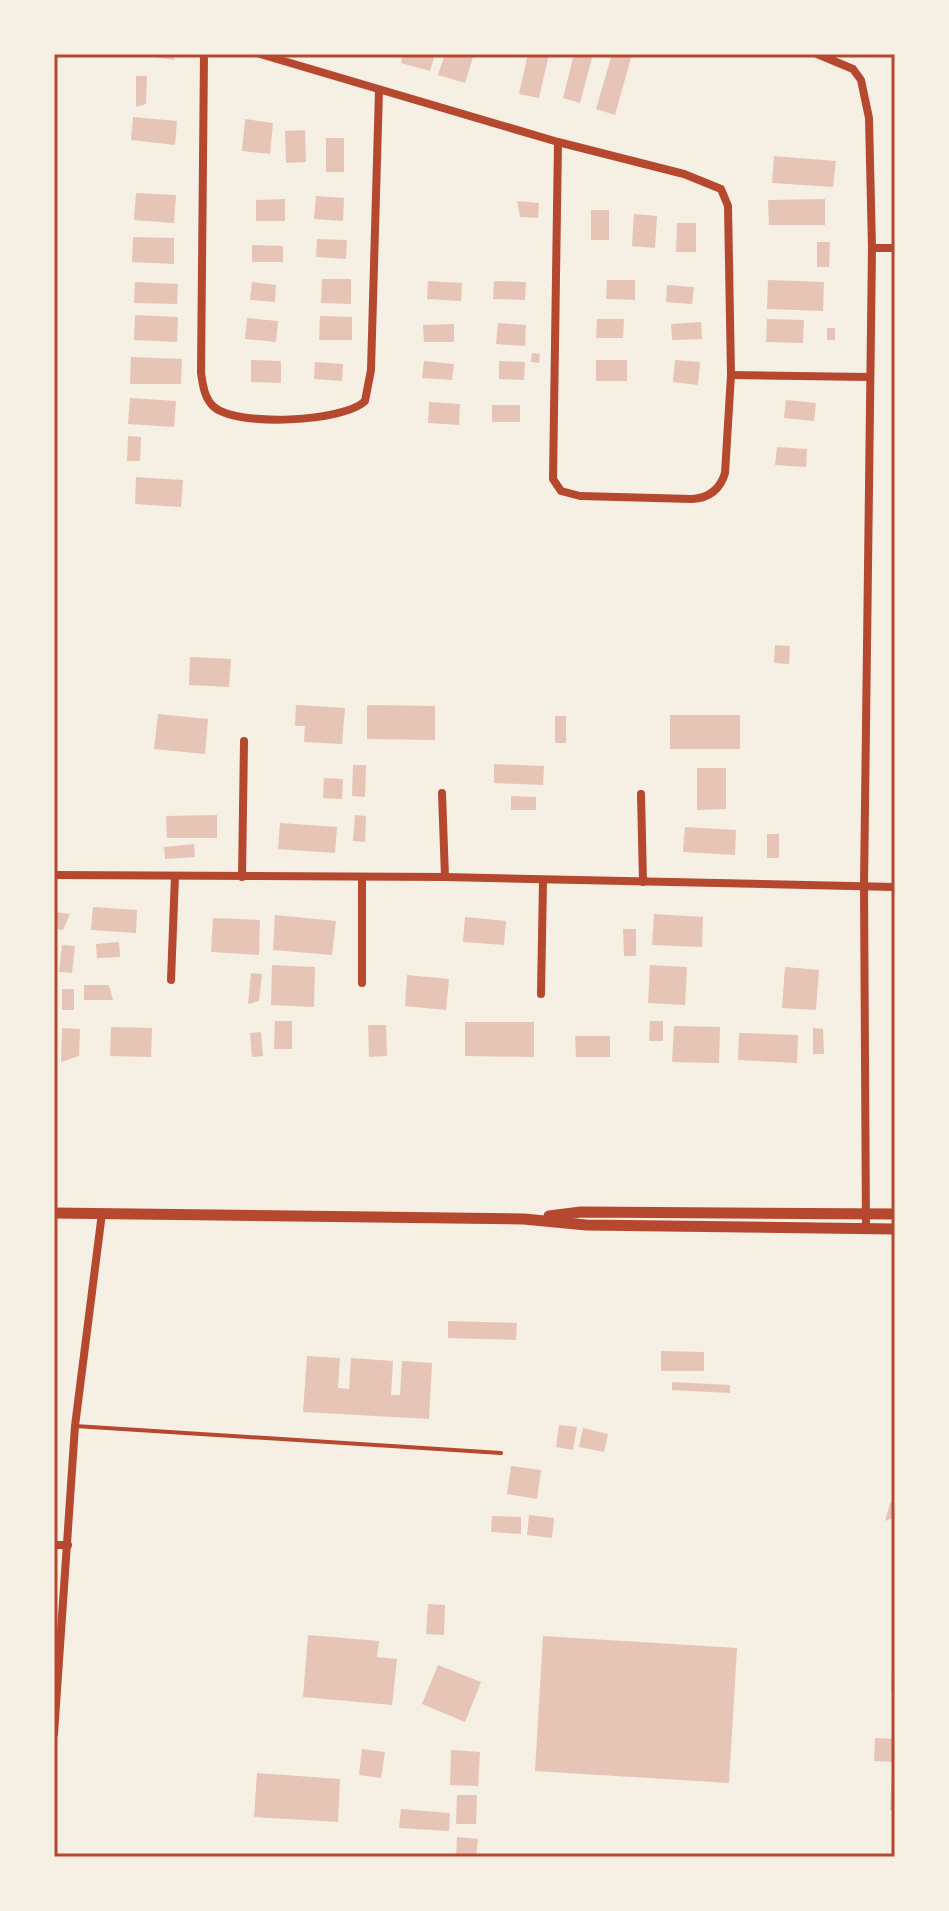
<svg xmlns="http://www.w3.org/2000/svg" width="949" height="1911" viewBox="0 0 949 1911" font-family="'Noto Serif',serif">
  <style>
    .building { fill: #e6c5b7 }
    .lines { fill: none; stroke-linecap: round; stroke-linejoin: round }
    .service { stroke: #b5482f; stroke-width: 4 }
    .minor { stroke: #b5482f; stroke-width: 8 }
    .secondary { stroke: #b5482f; stroke-width: 11 }
    .neatline { fill: none; stroke: #b5482f; stroke-width: 3 }
  </style>
  <rect width="100%" height="100%" fill="#f6efe4"/>
  <g class="building">
    <path d="M135,54H174V60Z"/>
    <path d="M403,54H435L430,71L401,63Z"/>
    <path d="M445,54H474L465,83L438,75Z"/>
    <path d="M528,54H549L539,98L519,94Z"/>
    <path d="M574,54L592,58L580,103L563,98Z"/>
    <path d="M612,54H632L615,115L596,109Z"/>
    <path d="M136,76H147L146,104L136,107Z"/>
    <path d="M133,117L177,121L175,145L131,140Z"/>
    <path d="M245,119L273,123L270,154L242,151Z"/>
    <path d="M305,130L306,162L286,163L285,131Z"/>
    <rect x="326" y="138" width="18" height="34"/>
    <path d="M774,156L836,161L833,187L772,183Z"/>
    <path d="M136,193L176,195L174,223L134,220Z"/>
    <path d="M316,196L344,198L343,221L314,219Z"/>
    <path d="M285,199V221H256V200Z"/>
    <path d="M825,199V225H769L768,200Z"/>
    <path d="M517,201L539,203L538,218L520,217Z"/>
    <rect x="591" y="210" width="18" height="30"/>
    <path d="M634,214L657,216L655,248L632,246Z"/>
    <path d="M677,223H696V252H676Z"/>
    <path d="M133,237L174,238V264L132,262Z"/>
    <path d="M317,239L347,240L346,259L316,257Z"/>
    <path d="M817,242H830L829,267H817Z"/>
    <path d="M252,245L283,246V262H252Z"/>
    <path d="M322,279H351V304L321,303Z"/>
    <path d="M607,280H635V300L606,299Z"/>
    <path d="M768,280L824,282L823,311L767,309Z"/>
    <path d="M428,281L462,283L461,301L427,299Z"/>
    <path d="M494,281L526,282L525,300L493,299Z"/>
    <path d="M135,282L178,284L177,304L134,303Z"/>
    <path d="M252,282L276,285L275,302L250,300Z"/>
    <path d="M667,285L694,287L692,304L666,302Z"/>
    <path d="M135,315L178,317L177,342L134,340Z"/>
    <path d="M320,316L352,317V340H319Z"/>
    <path d="M247,318L278,321L276,342L245,339Z"/>
    <path d="M597,319H624L623,338H596Z"/>
    <path d="M767,319L804,320L803,343L766,342Z"/>
    <path d="M701,322L702,339L672,340L671,324Z"/>
    <path d="M498,323L526,325L525,346L496,344Z"/>
    <path d="M454,324V342H424L423,325Z"/>
    <rect x="827" y="328" width="8" height="12"/>
    <path d="M532,353L540,354L539,363L531,362Z"/>
    <path d="M131,357L182,359L181,384H130Z"/>
    <path d="M251,360L281,361V383L251,382Z"/>
    <rect x="596" y="360" width="31" height="21"/>
    <path d="M675,360L700,362L698,385L673,382Z"/>
    <path d="M424,361L454,364L452,380L422,378Z"/>
    <path d="M499,361L525,362L524,380L499,379Z"/>
    <path d="M315,362L343,364L342,381L314,379Z"/>
    <path d="M130,398L176,401L174,427L128,424Z"/>
    <path d="M786,400L816,403L814,421L784,418Z"/>
    <path d="M429,402L460,404L459,425L428,423Z"/>
    <rect x="492" y="405" width="28" height="17"/>
    <path d="M128,436L141,437L140,461H127Z"/>
    <path d="M777,447L807,449L806,467L775,465Z"/>
    <path d="M136,477L183,480L181,507L135,504Z"/>
    <path d="M775,645L790,646L789,664L774,663Z"/>
    <path d="M190,657L231,659L229,687L189,685Z"/>
    <path d="M296,705L345,708L342,744L304,742L305,726H295Z"/>
    <path d="M367,705L435,706V740L367,739Z"/>
    <path d="M158,714L208,719L205,754L154,749Z"/>
    <rect x="670" y="715" width="70" height="34"/>
    <rect x="555" y="716" width="11" height="27"/>
    <path d="M494,764L544,766L543,785L494,783Z"/>
    <path d="M353,765H366L365,797L352,796Z"/>
    <path d="M697,768H726V809L697,810Z"/>
    <path d="M324,778L343,779L342,799L323,798Z"/>
    <path d="M511,796L536,797V810H511Z"/>
    <path d="M217,815V838H167L166,816Z"/>
    <path d="M355,815L366,816L365,842L353,841Z"/>
    <path d="M280,823L337,827L335,853L278,849Z"/>
    <path d="M685,827L736,830L735,855L683,852Z"/>
    <rect x="767" y="834" width="12" height="24"/>
    <path d="M194,844L195,857L165,859L164,847Z"/>
    <path d="M93,907L137,910L136,933L91,930Z"/>
    <path d="M54,912L70,914L63,930L54,929Z"/>
    <path d="M654,914L703,917L702,947L652,945Z"/>
    <path d="M275,915L336,921L332,955L273,950Z"/>
    <path d="M465,917L506,921L504,945L463,942Z"/>
    <path d="M213,918L260,920L259,955L211,952Z"/>
    <path d="M623,929H636V956H624Z"/>
    <path d="M119,942L120,957L97,958L96,944Z"/>
    <path d="M62,945L75,946L72,973L59,972Z"/>
    <path d="M272,965L315,967L314,1007L271,1005Z"/>
    <path d="M650,965L687,967L685,1005L648,1003Z"/>
    <path d="M785,967L819,970L816,1010L782,1008Z"/>
    <path d="M251,973L262,974L259,1001L248,1004Z"/>
    <path d="M407,975L449,979L446,1010L405,1006Z"/>
    <path d="M84,985H109L113,1000H84Z"/>
    <rect x="62" y="989" width="12" height="21"/>
    <path d="M275,1021H292V1049H274Z"/>
    <path d="M650,1021H663V1041H649Z"/>
    <path d="M465,1022H534V1057L465,1056Z"/>
    <path d="M368,1025H386L387,1056L369,1057Z"/>
    <path d="M674,1026L720,1027L719,1063L672,1062Z"/>
    <path d="M111,1027L152,1028L151,1057L110,1056Z"/>
    <path d="M62,1028L80,1029L79,1056L61,1062Z"/>
    <path d="M813,1028L823,1029L824,1054H813Z"/>
    <path d="M261,1032L263,1056L252,1057L250,1033Z"/>
    <path d="M739,1033L798,1035L797,1063L738,1060Z"/>
    <path d="M575,1036H610V1057H576Z"/>
    <path d="M448,1321L517,1323L516,1340L448,1338Z"/>
    <path d="M661,1351L704,1352V1371H661Z"/>
    <path d="M307,1356L340,1358L338,1388L349,1389L351,1358L393,1361L391,1395H400L402,1361L432,1363L429,1419L303,1412Z"/>
    <path d="M672,1382L730,1385V1393L672,1390Z"/>
    <path d="M559,1425L577,1427L573,1450L556,1447Z"/>
    <path d="M583,1428L608,1434L604,1452L579,1447Z"/>
    <path d="M511,1466L541,1470L537,1499L507,1494Z"/>
    <path d="M890,1503H895V1517L885,1521Z"/>
    <path d="M529,1515L554,1518L552,1538L527,1535Z"/>
    <path d="M492,1516L521,1517V1534L491,1532Z"/>
    <path d="M428,1604L445,1605L444,1635L426,1634Z"/>
    <path d="M308,1635L379,1641L377,1657L397,1659L392,1705L303,1697Z"/>
    <path d="M543,1636L737,1648L729,1783L535,1771Z"/>
    <path d="M438,1665L481,1682L465,1722L422,1704Z"/>
    <path d="M892,1672H895V1692H891Z"/>
    <path d="M875,1738L895,1739V1762L874,1761Z"/>
    <path d="M362,1749L385,1752L381,1778L359,1775Z"/>
    <path d="M451,1750L480,1752L478,1786L450,1785Z"/>
    <path d="M257,1773L340,1779L338,1822L254,1817Z"/>
    <path d="M892,1773H895V1810H890Z"/>
    <path d="M457,1795H477L476,1824H456Z"/>
    <path d="M401,1809L450,1813L449,1831L399,1828Z"/>
    <path d="M457,1837L478,1839L476,1857H456Z"/>
  </g>
  <g class="lines">
    <path class="service" d="M75,1426L501,1453"/>
    <g class="minor">
      <path d="M204,54L201,373C203,385 204,398 214,407C237,427 344,422 365,401L371,370L379,90"/>
      <path d="M260,54L558,142L684,174L721,189L728,206L731,375L725,473C720,490 709,498 692,499L580,496L561,491L553,479L558,142"/>
      <path d="M817,54L853,69L861,80L869,118L872,248L864,886L866,1229"/>
      <path d="M872,248H895"/>
      <path d="M731,375L868,377"/>
      <path d="M442,793L445,877"/>
      <path d="M641,794L643,882"/>
      <path d="M54,875L445,877L895,887"/>
      <path d="M242,877L244,741"/>
      <path d="M171,980L175,876"/>
      <path d="M362,983V877"/>
      <path d="M541,994L543,881"/>
      <path d="M54,1545H68"/>
      <path d="M54,1734L75,1426L102,1213"/>
    </g>
    <g class="secondary">
      <path d="M54,1213L524,1219L586,1225L895,1229"/>
      <path d="M549,1216L581,1212L895,1214"/>
    </g>
  </g>
  <rect width="949" height="1911" fill="none" stroke="#f6efe4" stroke-width="112"/>
  <rect x="56" y="56" width="837" height="1799" class="neatline"/>
</svg>
